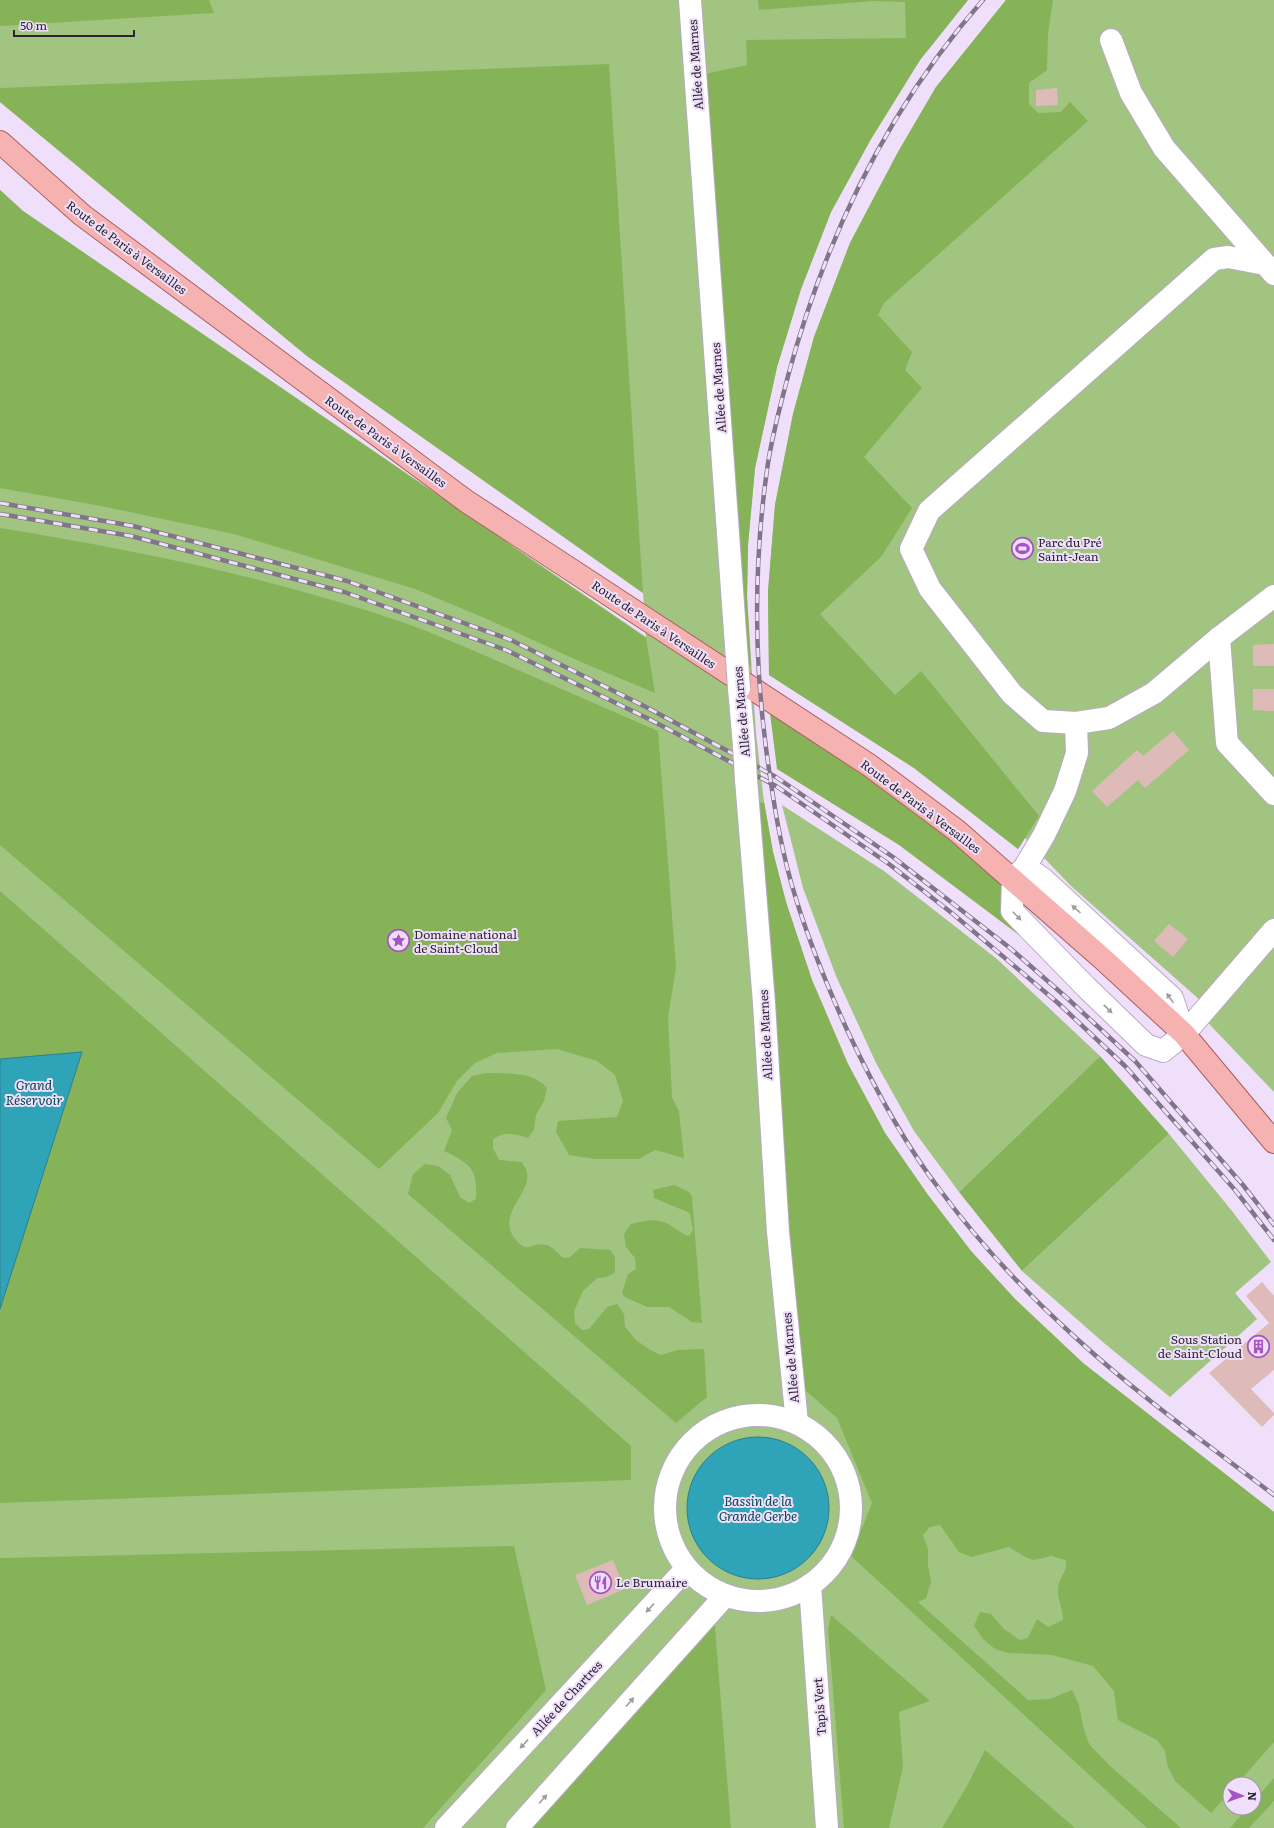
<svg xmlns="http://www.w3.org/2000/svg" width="1274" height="1828" viewBox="0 0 1274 1828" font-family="Literata,serif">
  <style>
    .green { fill: #a1c481; fill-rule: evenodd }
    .forest { fill: #86b358 }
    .water { fill: #2fa4b8; stroke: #2e7e8f }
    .building { fill: #debbb9 }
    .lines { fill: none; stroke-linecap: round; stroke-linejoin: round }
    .minor-casing { stroke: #b9a9c3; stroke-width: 24 }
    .major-casing { stroke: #aa6062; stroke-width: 24 }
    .minor { stroke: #fff; stroke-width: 22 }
    .major { stroke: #f5b2b1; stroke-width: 22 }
    .rail-casing { stroke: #817688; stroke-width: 4.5 }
    .rail { stroke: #efdffa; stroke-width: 3; stroke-dasharray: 9; stroke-linecap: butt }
    .minor-bridge-casing { stroke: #b9a9c3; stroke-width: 24; stroke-linecap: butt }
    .minor-bridge { stroke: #fff; stroke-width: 22 }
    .oneway { fill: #a09da2 }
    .labels { text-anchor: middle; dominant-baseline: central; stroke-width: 4; stroke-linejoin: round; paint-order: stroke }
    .street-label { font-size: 12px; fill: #2c2630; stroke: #efdffa }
    .poi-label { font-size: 12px; fill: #2c2630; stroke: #efdffa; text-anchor: start }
    .water-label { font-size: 13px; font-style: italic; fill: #024954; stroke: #efdffa }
  </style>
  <rect width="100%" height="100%" fill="#efdffa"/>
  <g class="green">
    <path d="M0,0H968L920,60L871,139L831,212L801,289L777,367L755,468L748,545L747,597L756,733L764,802L773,852L786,902L812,980L848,1064L885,1133L928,1195L971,1251L1015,1299L1083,1363L1274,1512V1828H0V190L23,211L646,637L643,593L307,356L0,102ZM1230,1784H1254V1808H1230Z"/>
    <path d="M1006,0H1274V1092L1195,1009L1201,1001L1071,886L1025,838L1018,849L914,768L769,675L768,592L775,505L793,414L814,337L850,243L898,152L936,87Z"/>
    <path d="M782,805L884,871L997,959L1100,1056L959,1192L914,1131L876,1063L836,976L803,888Z"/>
    <path d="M1169,1134L1232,1211L1271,1262L1235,1293L1257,1319L1170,1397L1104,1343L1022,1271Z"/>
  </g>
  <g class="forest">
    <path d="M0,0H209L214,13L0,26Z"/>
    <path d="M758,0H968L920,60L871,139L831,212L801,289L777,367L755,468L748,545L747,597L751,667L742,658L705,74L747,65L746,40L906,38L905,2L873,1L759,10Z"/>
    <path d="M1006,0H1053L1048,33L1047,70L1029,83V104L1038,113L1061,112L1070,102L1088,121L884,303L878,315L912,352L905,370L922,388L864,457L912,508L881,557L820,614L895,695L921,671L1039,816L1018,849L914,768L769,675L768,592L775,505L793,414L814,337L850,243L898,152L936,87Z"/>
    <path d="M609,64L643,593L307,356L0,102V88Z"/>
    <path d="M0,190L23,211L646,638L655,693L581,662L487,619L415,589L234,534L101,506L0,488Z"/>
    <path d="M0,528C135,550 269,577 399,621C439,635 479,653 518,670C565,690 611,711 658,731L676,968L668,1017L672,1097L679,1112L684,1158L655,1150L639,1159H595L569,1155L556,1132L558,1121L617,1117L623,1101L615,1075L597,1061L557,1049L497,1053L475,1063L457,1081L438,1113L379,1169L0,845Z"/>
    <path d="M770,713L901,799L999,878L1034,926L1027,941L899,845L777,769Z"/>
    <path d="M764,802L773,852L786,902L812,980L848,1064L885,1133L928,1195L971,1251L1015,1299L1083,1363L1274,1512V1742L1237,1784H1230V1792L1211,1813L1175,1781L1167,1764L1165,1751L1157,1740L1118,1720L1114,1691L1093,1666L1052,1655L1009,1653L995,1649L983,1639L974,1626L980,1612L991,1614L1004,1629L1020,1640L1028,1638L1037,1619L1048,1627L1063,1620C1063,1608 1057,1599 1058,1588C1059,1577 1067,1574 1066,1560L1051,1556L1034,1560L1027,1558L1009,1547L971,1557L959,1552L940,1525L930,1527L923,1535L928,1549V1565L931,1582L926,1598L918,1602L1028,1700L1050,1699L1072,1690L1079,1705L1083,1726L1089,1744L1110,1766L1181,1828H1147L851,1556L872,1503L837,1418L790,1377L752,805Z"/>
    <path d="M0,891L631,1446V1480L0,1503V1309L82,1053L0,1059Z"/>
    <path d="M1100,1056L1169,1134L1022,1271L959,1192Z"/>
    <path d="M487,1073C509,1074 532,1071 547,1088L544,1101L536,1115L534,1130L528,1138C516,1134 504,1131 493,1139V1148L499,1160L522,1162C523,1165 527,1169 527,1173C531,1194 496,1214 515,1239C529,1256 531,1241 547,1245C553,1247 559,1255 564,1258L570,1257L580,1248L610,1250L615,1257V1273L606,1277L597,1278L583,1291L574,1311L575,1323L582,1330L589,1329L607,1307L617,1304L624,1314L625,1327L636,1340L650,1350L661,1355L677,1350L704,1349L707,1397L676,1423L408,1194L413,1174L425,1164L438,1166L450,1175L460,1197L469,1203L476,1199C478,1168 470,1164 444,1151L452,1130L446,1118L457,1093L472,1076Z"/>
    <path d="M674,1185L689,1192L692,1197L702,1323L692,1322L669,1307H647L625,1297L622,1293L628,1274L636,1269L635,1258L626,1247L624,1234L631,1224C641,1222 653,1218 663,1222C673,1225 679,1233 689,1236L693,1230L690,1213L654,1198L653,1190Z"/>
    <path d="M514,1546L546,1690L423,1828H0V1558Z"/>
    <path d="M714,1615L731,1828H507Z"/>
    <path d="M831,1615L930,1701L899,1712L903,1767L889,1828H844L828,1629Z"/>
    <path d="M985,1750L1075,1828H942L967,1786Z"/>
    <path d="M1274,1778V1801L1249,1828H1230L1247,1808H1254V1801Z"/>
  </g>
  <g class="water">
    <path d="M82,1052L0,1309V1059Z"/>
    <circle cx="758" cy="1508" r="71"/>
  </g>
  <g class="building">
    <path d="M1057,88L1058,105L1036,106V90Z"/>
    <path d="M1274,644V666H1253V645Z"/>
    <path d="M1253,689H1274V711L1253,710Z"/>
    <path d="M1173,731L1189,750L1145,788L1138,780L1107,807L1092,791L1137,750L1143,756Z"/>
    <path d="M1169,924L1188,939L1173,957L1154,941Z"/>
    <path d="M1262,1282L1274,1296V1370L1251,1389L1274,1413V1415L1262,1427L1209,1373L1269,1323L1246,1296Z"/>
    <path d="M613,1560L625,1589L587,1605L575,1575Z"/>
  </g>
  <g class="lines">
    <defs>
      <g id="minor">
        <path d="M690,0L737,660"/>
        <path d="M1111,40L1131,93L1164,148L1265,264"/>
        <path d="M1274,274L1265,264L1228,257L1214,259L929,511L911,549L930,589L1012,694L1043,721L1076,723L1109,718L1154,693L1219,638L1274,596"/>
        <path d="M1219,638L1227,743L1274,794"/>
        <path d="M739,688L744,746"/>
        <path d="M1076,723L1077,753L1065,791L1044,835L1025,867L1013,879L1012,911L1086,987L1146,1045L1163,1051L1184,1034L1274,930"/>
        <path d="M746,779L764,1003L778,1232L797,1423"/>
        <path d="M1025,867L1043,879L1172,998L1184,1034"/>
        <circle cx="758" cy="1508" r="93"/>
        <path d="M810,1585L827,1828"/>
        <path d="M446,1828L686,1569"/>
        <path d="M517,1828L724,1597"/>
      </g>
      <path id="major" d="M0,142L82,215L466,501L869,765L956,830L1104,960L1184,1034L1274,1142"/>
    </defs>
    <use href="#minor" class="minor-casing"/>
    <use href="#major" class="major-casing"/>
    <use href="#minor" class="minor"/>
    <use href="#major" class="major"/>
    <defs>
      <g id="rail">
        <path d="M983,0C888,108 825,239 788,376C780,407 771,439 767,470C754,562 754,656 766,748C773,800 781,853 797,902C811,947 829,990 848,1032C874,1087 903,1142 940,1190C980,1244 1026,1293 1076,1338C1138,1395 1207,1444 1274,1495"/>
        <path d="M0,503L133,526L347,581L511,640L646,707L776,777L893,857L1010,948L1067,998L1135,1061L1243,1185L1274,1225"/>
        <path d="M0,514L131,536L344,592L506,650L647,718L776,786L889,864L953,914L1058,1003L1125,1066L1235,1190L1274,1240"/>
      </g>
    </defs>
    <use href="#rail" class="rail-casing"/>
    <use href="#rail" class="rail"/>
    <defs>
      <g id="minor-bridge">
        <path d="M737,660L739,688"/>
        <path d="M744,746L746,779"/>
      </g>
    </defs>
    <use href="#minor-bridge" class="minor-bridge-casing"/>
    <use href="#minor-bridge" class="minor-bridge"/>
  </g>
  <defs><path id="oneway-solid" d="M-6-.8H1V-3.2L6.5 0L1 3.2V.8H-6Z"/></defs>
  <g class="oneway">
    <use href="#oneway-solid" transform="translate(1076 909) rotate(-138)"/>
    <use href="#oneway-solid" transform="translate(1017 916) rotate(46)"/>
    <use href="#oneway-solid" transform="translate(1170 998) rotate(-125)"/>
    <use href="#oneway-solid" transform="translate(1108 1009) rotate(44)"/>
    <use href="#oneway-solid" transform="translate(650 1608) rotate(133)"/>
    <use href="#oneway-solid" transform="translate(630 1702) rotate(-48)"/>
    <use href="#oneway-solid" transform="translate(524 1744) rotate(133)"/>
    <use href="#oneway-solid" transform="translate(543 1799) rotate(-48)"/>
  </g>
  <defs>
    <symbol id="stadium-ring" viewBox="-11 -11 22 22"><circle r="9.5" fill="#efdffa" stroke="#a554c4" stroke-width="1.5"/><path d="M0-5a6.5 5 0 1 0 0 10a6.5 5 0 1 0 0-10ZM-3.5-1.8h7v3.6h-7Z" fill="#a554c4"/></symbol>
    <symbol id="sight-ring" viewBox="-11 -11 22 22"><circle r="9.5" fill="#efdffa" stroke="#a554c4" stroke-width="1.5"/><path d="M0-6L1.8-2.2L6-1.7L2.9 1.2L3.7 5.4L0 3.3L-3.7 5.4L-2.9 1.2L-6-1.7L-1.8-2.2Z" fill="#a554c4"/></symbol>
    <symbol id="building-ring" viewBox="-11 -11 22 22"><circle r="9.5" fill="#efdffa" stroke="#a554c4" stroke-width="1.5"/><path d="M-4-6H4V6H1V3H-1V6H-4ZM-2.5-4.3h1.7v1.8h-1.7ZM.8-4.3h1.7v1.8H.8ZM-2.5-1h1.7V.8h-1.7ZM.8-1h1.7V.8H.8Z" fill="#a554c4"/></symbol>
    <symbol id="restaurant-ring" viewBox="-11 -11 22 22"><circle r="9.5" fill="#efdffa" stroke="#a554c4" stroke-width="1.5"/><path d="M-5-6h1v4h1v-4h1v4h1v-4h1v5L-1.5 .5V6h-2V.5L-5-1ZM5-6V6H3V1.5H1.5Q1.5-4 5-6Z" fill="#a554c4"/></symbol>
  </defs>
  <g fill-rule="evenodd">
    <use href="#stadium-ring" x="1010" y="536" width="25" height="25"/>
    <use href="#sight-ring" x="386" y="928" width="25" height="25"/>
    <use href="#building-ring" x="1246" y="1334" width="25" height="25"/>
    <use href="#restaurant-ring" x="588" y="1570" width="25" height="25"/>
  </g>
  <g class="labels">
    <g class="street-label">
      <text transform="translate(695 65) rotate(-94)">Allée de Marnes</text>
      <text transform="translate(127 247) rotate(37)">Route de Paris à Versailles</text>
      <text transform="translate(718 388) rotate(-94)">Allée de Marnes</text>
      <text transform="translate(386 441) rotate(36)">Route de Paris à Versailles</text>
      <text transform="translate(654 624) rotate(34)">Route de Paris à Versailles</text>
      <text transform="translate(741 712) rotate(-95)">Allée de Marnes</text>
      <text transform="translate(921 806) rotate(37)">Route de Paris à Versailles</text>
      <text transform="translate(765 1035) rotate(-93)">Allée de Marnes</text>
      <text transform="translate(790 1358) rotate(-95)">Allée de Marnes</text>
      <text transform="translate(566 1698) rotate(-47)">Allée de Chartres</text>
      <text transform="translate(819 1707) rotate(-94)">Tapis Vert</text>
    </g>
    <g class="poi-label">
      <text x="1038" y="542">Parc du Pré<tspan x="1038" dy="14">Saint-Jean</tspan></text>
      <text x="414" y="934">Domaine national<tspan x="414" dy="14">de Saint-Cloud</tspan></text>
      <text x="1242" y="1339" text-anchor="end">Sous Station<tspan x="1242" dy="14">de Saint-Cloud</tspan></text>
      <text x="616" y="1582">Le Brumaire</text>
    </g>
    <g class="water-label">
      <text x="34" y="1084">Grand<tspan x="34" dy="15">Réservoir</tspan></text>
      <text x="758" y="1500">Bassin de la<tspan x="758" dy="15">Grande Gerbe</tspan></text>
    </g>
  </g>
  <g transform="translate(1242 1796) rotate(92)"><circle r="19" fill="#efdffa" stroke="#a195a9"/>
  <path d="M0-3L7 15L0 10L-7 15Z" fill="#a554c4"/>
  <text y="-6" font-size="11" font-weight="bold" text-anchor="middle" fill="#2c2630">N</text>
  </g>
  <path d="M14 30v6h120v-6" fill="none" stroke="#2c2630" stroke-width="2"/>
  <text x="20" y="30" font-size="12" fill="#2c2630" stroke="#efdffa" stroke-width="3" paint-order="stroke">50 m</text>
</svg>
